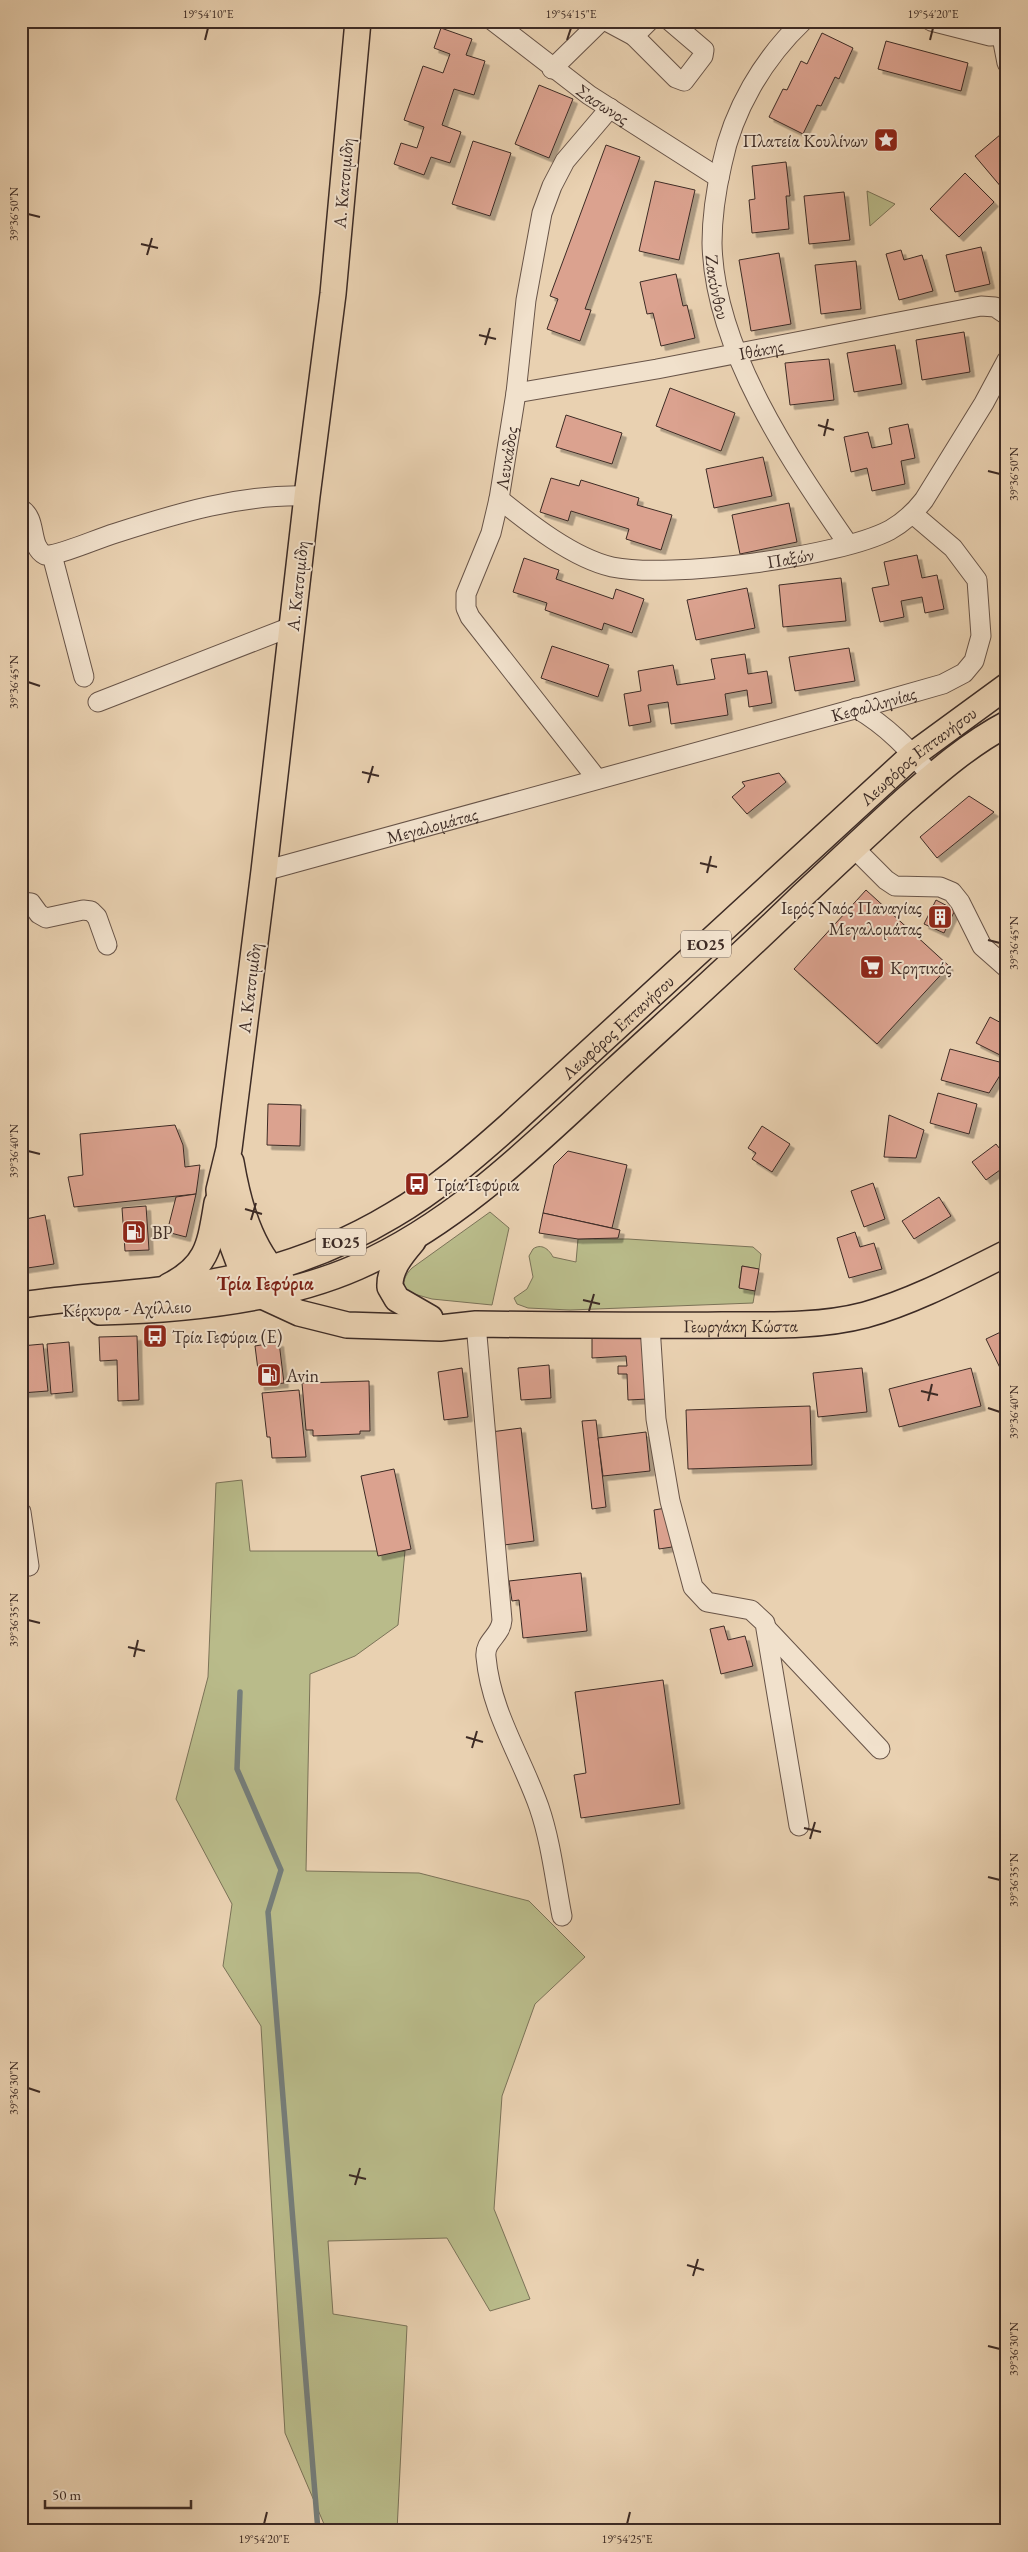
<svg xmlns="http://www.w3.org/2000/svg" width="1028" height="2552" viewBox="0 0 1028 2552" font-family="'EB Garamond',serif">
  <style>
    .green { fill: #b9bb8a; stroke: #7b7358 }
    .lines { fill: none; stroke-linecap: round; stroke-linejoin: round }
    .stream { stroke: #757e7b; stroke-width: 5.5 }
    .building { fill: #dba28f; stroke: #3d2b25; filter: url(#shadow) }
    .minor-casing { stroke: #685448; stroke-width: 21 }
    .major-casing { stroke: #3d2b25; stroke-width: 28 }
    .minor { stroke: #f1e1cc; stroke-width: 19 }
    .major { stroke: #e9d1b1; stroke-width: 25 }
    .ticks { fill: none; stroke: #3d2b25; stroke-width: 2 }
    .labels { text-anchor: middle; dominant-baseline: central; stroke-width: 4; stroke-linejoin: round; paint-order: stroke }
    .shield { fill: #f1e1cc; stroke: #736257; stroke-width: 1 }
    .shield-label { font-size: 16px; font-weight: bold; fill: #3d2b25 }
    .street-label { font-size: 18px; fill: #3d2b25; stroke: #f1e1cc }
    .poi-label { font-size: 18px; fill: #3d2b25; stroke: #f1e1cc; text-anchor: start }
    .neighbourhood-label { font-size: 19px; font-weight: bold; fill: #7a1f14; stroke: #f1e1cc }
    .neatline { fill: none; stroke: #3d2b25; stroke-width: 2 }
    .ticks-label { font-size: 12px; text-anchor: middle; fill: #3d2b25 }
  </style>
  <defs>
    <filter id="shadow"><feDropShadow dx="4.5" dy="4.5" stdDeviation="0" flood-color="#0004"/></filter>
  </defs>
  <rect width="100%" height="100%" fill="#e9d1b1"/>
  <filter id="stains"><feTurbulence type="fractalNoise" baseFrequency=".004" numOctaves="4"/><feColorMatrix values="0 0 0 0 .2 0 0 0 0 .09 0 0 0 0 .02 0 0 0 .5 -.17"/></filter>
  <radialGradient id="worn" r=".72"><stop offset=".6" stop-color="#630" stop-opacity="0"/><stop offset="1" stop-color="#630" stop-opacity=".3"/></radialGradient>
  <g class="green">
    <path d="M867,191L895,204L870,226Z"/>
    <path d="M490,1212L509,1228L492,1305L432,1299L407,1292C401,1283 405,1275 412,1268Z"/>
    <path d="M578,1239H628L753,1247L761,1254L759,1269L742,1266L739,1287L755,1291L753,1303L570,1310L528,1308L517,1304L514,1298L527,1289L533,1277L529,1256L533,1249C541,1243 549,1249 553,1257L576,1262Z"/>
    <path d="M242,1480L250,1551H405L398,1625L355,1656L310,1674L306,1871L419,1873L529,1901L585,1957L535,2004L502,2096L494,2209L530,2299L490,2311L447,2238L328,2241L333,2314L407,2326L397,2531H327L285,2433L261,2026L223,1966L232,1904L176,1799L208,1677L216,1483Z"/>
  </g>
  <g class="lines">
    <path class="stream" d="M240,1692L237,1769L281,1870L268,1912L318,2531"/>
  </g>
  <g class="building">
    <path d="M441,28L472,39L466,55L485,61L474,95L454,89L442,125L461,132L450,163L431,157L424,175L394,164L401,143L417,148L424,127L404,120L423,66L443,73L450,54L434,48Z"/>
    <path d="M822,33L853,48L839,79L835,77L821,106L817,105L803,134L769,117L783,89L787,90L801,61L807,64Z"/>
    <path d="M886,41L968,63L961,91L878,69Z"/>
    <path d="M539,85L573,99L549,158L515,144Z"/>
    <path d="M1007,129V185L1002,188L975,156Z"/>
    <path d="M473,141L511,153L490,216L452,204Z"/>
    <path d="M606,145L640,157L585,309L591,310L580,341L547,329L558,299L550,296Z"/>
    <path d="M786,162L790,196H786L789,229L752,233L749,200L755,199L752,166Z"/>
    <path d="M965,173L994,202L959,237L930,209Z"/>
    <path d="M655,181L695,190L679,260L639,251Z"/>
    <path d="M844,192L850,240L809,244L804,196Z"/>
    <path d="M981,247L990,284L955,292L946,255Z"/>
    <path d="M901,250L904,260L922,255L933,291L899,300L886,254Z"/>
    <path d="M779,253L791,324L751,331L739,260Z"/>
    <path d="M856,261L861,309L821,314L815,265Z"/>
    <path d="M676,274L683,306L687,305L695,338L661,346L653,313L647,314L640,282Z"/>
    <path d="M964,332L970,372L922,380L916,340Z"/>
    <path d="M895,345L902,384L854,392L847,353Z"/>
    <path d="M829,359L834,400L790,405L785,363Z"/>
    <path d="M670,388L735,413L721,451L656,426Z"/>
    <path d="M566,415L622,433L612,464L556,447Z"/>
    <path d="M908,424L915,458L901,461L905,484L872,491L867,468L851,472L844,437L868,432L872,448L892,444L889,428Z"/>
    <path d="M763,457L772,496L714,508L706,469Z"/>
    <path d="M551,478L579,486L581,480L639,498L637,505L672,515L661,550L626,539L629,529L571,511L568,521L540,512Z"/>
    <path d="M789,503L797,542L740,554L732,515Z"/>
    <path d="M917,555L922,578L937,575L944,609L925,613L922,597L901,601L904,617L880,622L872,588L889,585L884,562Z"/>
    <path d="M524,558L559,570L556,579L613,599L616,589L644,599L632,633L604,623L602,630L545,610L547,603L513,592Z"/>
    <path d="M841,578L846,621L783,627L779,585Z"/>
    <path d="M747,588L755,628L696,640L687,600Z"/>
    <path d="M552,646L609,665L598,697L541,678Z"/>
    <path d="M849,648L855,681L795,691L789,657Z"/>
    <path d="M745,654L748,674L767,671L772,703L749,707L747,690L725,694L728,715L671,724L668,702L648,705L651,722L629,726L624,694L641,691L638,671L673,665L677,685L715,679L711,659Z"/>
    <path d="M779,773L786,782L747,814L732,797L745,786L742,782Z"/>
    <path d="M969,796L994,812L937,858L920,837Z"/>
    <path d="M866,890L949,966L877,1044L794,969Z"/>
    <path d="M936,900L955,910L944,933L924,924Z"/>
    <path d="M990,1017L1007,1026L1006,1058L976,1043Z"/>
    <path d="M950,1049L1007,1064L989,1093L941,1080Z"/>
    <path d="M938,1093L977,1104L969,1134L930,1123Z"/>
    <path d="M268,1104L301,1105L300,1146L267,1145Z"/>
    <path d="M889,1115L924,1130L916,1158L884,1157Z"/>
    <path d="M175,1125L183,1145L185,1167L200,1165L196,1194L74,1207L68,1177L83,1175L80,1134Z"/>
    <path d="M762,1126L790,1144L772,1172L752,1159L756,1153L748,1148Z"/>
    <path d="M996,1144L1007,1158V1165L986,1180L972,1162Z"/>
    <path d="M568,1151L627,1165L612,1228L543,1213L554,1165Z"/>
    <path d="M873,1183L885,1219L864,1227L851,1191Z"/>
    <path d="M196,1194L186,1237L167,1232L176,1197Z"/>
    <path d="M939,1197L951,1216L914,1239L902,1221Z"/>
    <path d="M146,1206L149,1250L125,1251L122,1208Z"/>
    <path d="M543,1213L620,1230L618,1238L578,1239L539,1233Z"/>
    <path d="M45,1215L54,1264L21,1269V1220Z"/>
    <path d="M855,1232L860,1247L874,1243L882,1269L849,1278L837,1238Z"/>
    <path d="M742,1266L759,1269L755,1291L739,1288Z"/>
    <path d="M1007,1329V1369L1002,1372L986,1339Z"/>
    <path d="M646,1335L648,1399L628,1400L627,1374H618V1366H627L626,1356L592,1358V1337Z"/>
    <path d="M137,1336L139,1400L118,1401L117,1360L100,1361L99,1337Z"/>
    <path d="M69,1342L73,1392L51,1394L47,1344Z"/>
    <path d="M279,1342L284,1383L260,1386L255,1346Z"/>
    <path d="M43,1344L48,1391L21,1393V1346Z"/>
    <path d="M549,1365L551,1398L521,1400L518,1368Z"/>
    <path d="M462,1368L468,1417L444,1420L438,1372Z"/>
    <path d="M862,1368L867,1412L818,1417L813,1373Z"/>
    <path d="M971,1368L981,1406L899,1427L889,1389Z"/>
    <path d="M369,1381L370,1431H360V1434L313,1436V1430H306L302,1383Z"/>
    <path d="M299,1390L306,1457L272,1458L270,1437H267L262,1393Z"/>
    <path d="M810,1406L812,1465L688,1469L686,1410Z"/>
    <path d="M596,1420L606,1507L592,1509L582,1421Z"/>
    <path d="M521,1428L534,1541L504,1545L491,1432Z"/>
    <path d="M646,1432L650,1471L603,1476L598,1438Z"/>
    <path d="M394,1469L411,1549L378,1556L361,1476Z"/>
    <path d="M666,1508L672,1547L659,1549L654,1510Z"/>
    <path d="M581,1573L587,1631L523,1638L519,1600L512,1601L509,1581Z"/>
    <path d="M724,1626L728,1640L745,1636L753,1666L721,1674L710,1629Z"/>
    <path d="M663,1680L680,1804L581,1818L574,1775L586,1773L575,1692Z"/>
  </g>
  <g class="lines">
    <defs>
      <g id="minor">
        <path id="s1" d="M493,21L589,95L719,178"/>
        <path d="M606,21L634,36L649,21"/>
        <path id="s2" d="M803,21C763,59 733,110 722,164C716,190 712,217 712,243C714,349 790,460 848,544"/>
        <path d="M931,21L990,36L1007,35"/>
        <path d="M634,36L676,78L684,81L703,56L704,50L670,21"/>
        <path d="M1002,37L1007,63"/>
        <path d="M552,69L601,21"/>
        <path id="s3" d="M516,393L657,369L981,306L995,307L1007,315"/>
        <path id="s4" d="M499,499C530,524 573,558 612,567C669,579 839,557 890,530C904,522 914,513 924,500L984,403L1007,360"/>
        <path d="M21,509C38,519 28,546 45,555H51C73,550 94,540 116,533C178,513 241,494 307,496"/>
        <path d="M52,555L84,677"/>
        <path d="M98,702L293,626"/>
        <path d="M856,708C887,726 909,749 932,777"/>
        <path id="s5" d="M597,779L470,617L466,608V594L491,533L499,499L516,393L526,300L542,213L552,186L565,161L610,108"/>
        <path d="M853,847L886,880L895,886L940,887L952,892L960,902L982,946L1007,968"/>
        <path id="s6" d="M264,871L880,702L943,684L964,673L974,661L981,636L977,580L953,548L913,514"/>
        <path d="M21,902L31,903L39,914L46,918L83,910L91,911L97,917L107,945"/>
        <path d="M476,1324L502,1620C501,1636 484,1641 486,1657C491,1712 521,1756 539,1807C551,1842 555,1880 562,1916"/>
        <path d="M650,1326L656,1419L670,1501L693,1587L707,1602L751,1610L765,1623L799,1826"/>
        <path d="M21,1512L29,1566"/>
        <path d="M767,1629L880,1749"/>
      </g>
      <g id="major">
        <path id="s7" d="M358,21L333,294L307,496L264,871L229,1149L219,1190L221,1214L244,1276L260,1295L299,1313L347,1325L440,1328L476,1324C558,1325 640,1326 722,1325C769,1325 819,1327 865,1315C915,1301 961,1276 1007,1253"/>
        <path d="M231,1162C238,1203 250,1249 281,1279"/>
        <path d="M413,1241C402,1254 389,1269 390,1287L397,1299L430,1318"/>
        <path d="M169,1286C209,1266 210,1243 217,1203"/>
        <path id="s8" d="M21,1305C81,1296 142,1294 202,1284C268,1273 335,1250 393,1215C436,1190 473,1158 510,1125L914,754L1007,686"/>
        <path d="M100,1312C183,1310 280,1301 357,1267C457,1223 535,1144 614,1071C677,1013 741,956 802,896C836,864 870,832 904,801C936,773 969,744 1007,724"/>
      </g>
    </defs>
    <use href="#minor" class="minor-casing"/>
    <use href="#major" class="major-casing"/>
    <use href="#minor" class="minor"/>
    <use href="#major" class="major"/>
  </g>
  <path class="ticks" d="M205,40L208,28M567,40L571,28M930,40L933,28M28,214L40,217M141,244L158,248M147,255L152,238M479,335L496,339M485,345L490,328M818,425L834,430M824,436L828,419M988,471L1000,474M28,682L40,686M362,772L379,776M368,783L373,766M700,863L717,867M707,873L711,856M988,940L1000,943M28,1151L40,1154M245,1209L262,1214M251,1220L256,1203M583,1300L600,1304M589,1311L594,1294M921,1391L938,1395M928,1401L932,1384M988,1408L1000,1412M28,1620L40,1623M128,1647L145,1651M134,1657L138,1640M466,1737L483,1742M472,1748L477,1731M804,1828L821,1832M810,1839L815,1822M988,1877L1000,1880M28,2088L40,2092M349,2175L366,2179M355,2185L360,2168M687,2265L704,2270M693,2276L698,2259M988,2346L1000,2349M264,2524L267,2512M627,2524L630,2512"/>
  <defs>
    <symbol id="sight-square" viewBox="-11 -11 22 22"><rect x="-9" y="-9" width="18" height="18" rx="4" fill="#8f2418" stroke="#f1e1cc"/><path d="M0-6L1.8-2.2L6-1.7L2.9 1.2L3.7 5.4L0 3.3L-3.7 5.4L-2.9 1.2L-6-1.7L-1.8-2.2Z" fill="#fff"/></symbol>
    <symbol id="building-square" viewBox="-11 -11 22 22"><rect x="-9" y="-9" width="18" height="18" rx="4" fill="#8f2418" stroke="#f1e1cc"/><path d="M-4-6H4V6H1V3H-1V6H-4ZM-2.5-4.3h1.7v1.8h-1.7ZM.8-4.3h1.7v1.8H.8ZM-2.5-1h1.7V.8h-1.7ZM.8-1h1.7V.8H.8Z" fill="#fff"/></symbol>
    <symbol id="supermarket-square" viewBox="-11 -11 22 22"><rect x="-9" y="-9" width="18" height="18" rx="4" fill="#8f2418" stroke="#f1e1cc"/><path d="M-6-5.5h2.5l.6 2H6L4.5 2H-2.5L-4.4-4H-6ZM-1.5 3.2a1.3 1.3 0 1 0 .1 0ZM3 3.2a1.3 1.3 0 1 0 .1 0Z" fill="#fff"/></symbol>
    <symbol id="bus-square" viewBox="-11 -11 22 22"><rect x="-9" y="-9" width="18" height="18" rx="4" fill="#8f2418" stroke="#f1e1cc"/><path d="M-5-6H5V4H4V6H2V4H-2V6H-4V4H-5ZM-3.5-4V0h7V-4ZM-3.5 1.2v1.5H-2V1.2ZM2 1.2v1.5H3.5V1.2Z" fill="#fff"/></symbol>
    <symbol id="fuel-square" viewBox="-11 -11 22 22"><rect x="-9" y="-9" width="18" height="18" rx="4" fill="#8f2418" stroke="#f1e1cc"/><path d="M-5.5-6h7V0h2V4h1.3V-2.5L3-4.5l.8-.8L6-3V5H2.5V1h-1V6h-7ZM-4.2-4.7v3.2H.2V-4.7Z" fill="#fff"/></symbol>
  </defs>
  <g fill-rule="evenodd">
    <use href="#sight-square" x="872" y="126" width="28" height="28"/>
    <use href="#building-square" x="926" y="903" width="28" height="28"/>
    <use href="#supermarket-square" x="858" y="953" width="28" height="28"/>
    <use href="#bus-square" x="403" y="1170" width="28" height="28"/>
    <use href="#fuel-square" x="120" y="1218" width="28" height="28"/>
    <use href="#bus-square" x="141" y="1322" width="28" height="28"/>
    <use href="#fuel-square" x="255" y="1361" width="28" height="28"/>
  </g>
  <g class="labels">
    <g class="shield">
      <rect x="681" y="930.5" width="50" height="27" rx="4"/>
      <rect x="316" y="1228.5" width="50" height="27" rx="4"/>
    </g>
    <g class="shield-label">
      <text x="706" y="944">ΕΟ25</text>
      <text x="341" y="1242">ΕΟ25</text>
    </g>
    <g class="street-label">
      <text stroke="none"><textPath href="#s1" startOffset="138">Σασωνος</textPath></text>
      <text transform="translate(343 183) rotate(-85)">Α. Κατσιμίδη</text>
      <text stroke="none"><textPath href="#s2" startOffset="291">Ζακύνθου</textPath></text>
      <text stroke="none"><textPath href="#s3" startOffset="249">Ιθάκης</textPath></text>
      <text stroke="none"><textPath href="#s5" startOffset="372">Λευκάδος</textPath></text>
      <text stroke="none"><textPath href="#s4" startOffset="312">Παξών</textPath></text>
      <text transform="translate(297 586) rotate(-84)">Α. Κατσιμίδη</text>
      <text stroke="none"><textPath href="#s6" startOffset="632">Κεφαλληνίας</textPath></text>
      <text stroke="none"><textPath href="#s8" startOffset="1085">Λεωφόρος Επτανήσου</textPath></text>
      <text stroke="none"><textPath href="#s6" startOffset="174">Μεγαλομάτας</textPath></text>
      <text transform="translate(249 988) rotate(-83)">Α. Κατσιμίδη</text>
      <text stroke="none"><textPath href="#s8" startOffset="680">Λεωφόρος Επτανήσου</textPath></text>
      <text transform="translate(127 1308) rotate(-2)">Κέρκυρα - Αχίλλειο</text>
      <text stroke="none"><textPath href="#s7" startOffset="1779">Γεωργάκη Κώστα</textPath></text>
    </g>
    <g class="poi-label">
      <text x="868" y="140" text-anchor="end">Πλατεία Κουλίνων</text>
      <text x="922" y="907" text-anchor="end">Ιερός Ναός Παναγίας<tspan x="922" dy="21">Μεγαλομάτας</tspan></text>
      <text x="890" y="967">Κρητικός</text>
      <text x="434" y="1184">Τρία Γεφύρια</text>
      <text x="152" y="1232">BP</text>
      <text x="172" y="1336">Τρία Γεφύρια (E)</text>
      <text x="286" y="1375">Avin</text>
    </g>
    <g class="neighbourhood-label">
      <text x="265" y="1283">Τρία Γεφύρια</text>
    </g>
  </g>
  <rect width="1028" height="2552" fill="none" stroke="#e9d1b1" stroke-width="55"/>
  <path d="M45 2500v8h146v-8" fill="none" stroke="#3d2b25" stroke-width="2.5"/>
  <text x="52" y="2500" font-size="15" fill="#3d2b25" stroke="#f1e1cc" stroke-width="4" paint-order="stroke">50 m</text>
  <rect x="28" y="28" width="972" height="2496" class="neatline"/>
  <g class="ticks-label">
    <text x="208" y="18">19°54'10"E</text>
    <text x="571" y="18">19°54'15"E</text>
    <text x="933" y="18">19°54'20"E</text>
    <text transform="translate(14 214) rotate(-90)" y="4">39°36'50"N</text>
    <text transform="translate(1014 474) rotate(-90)" y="4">39°36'50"N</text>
    <text transform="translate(14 682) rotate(-90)" y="4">39°36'45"N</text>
    <text transform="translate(1014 943) rotate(-90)" y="4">39°36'45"N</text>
    <text transform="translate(14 1151) rotate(-90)" y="4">39°36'40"N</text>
    <text transform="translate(1014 1412) rotate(-90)" y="4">39°36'40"N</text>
    <text transform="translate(14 1620) rotate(-90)" y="4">39°36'35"N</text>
    <text transform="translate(1014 1880) rotate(-90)" y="4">39°36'35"N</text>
    <text transform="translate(14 2088) rotate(-90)" y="4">39°36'30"N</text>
    <text transform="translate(1014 2349) rotate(-90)" y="4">39°36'30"N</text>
    <text x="264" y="2543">19°54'20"E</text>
    <text x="627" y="2543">19°54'25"E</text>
  </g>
  <rect width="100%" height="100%" filter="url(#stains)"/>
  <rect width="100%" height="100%" fill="url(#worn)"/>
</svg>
